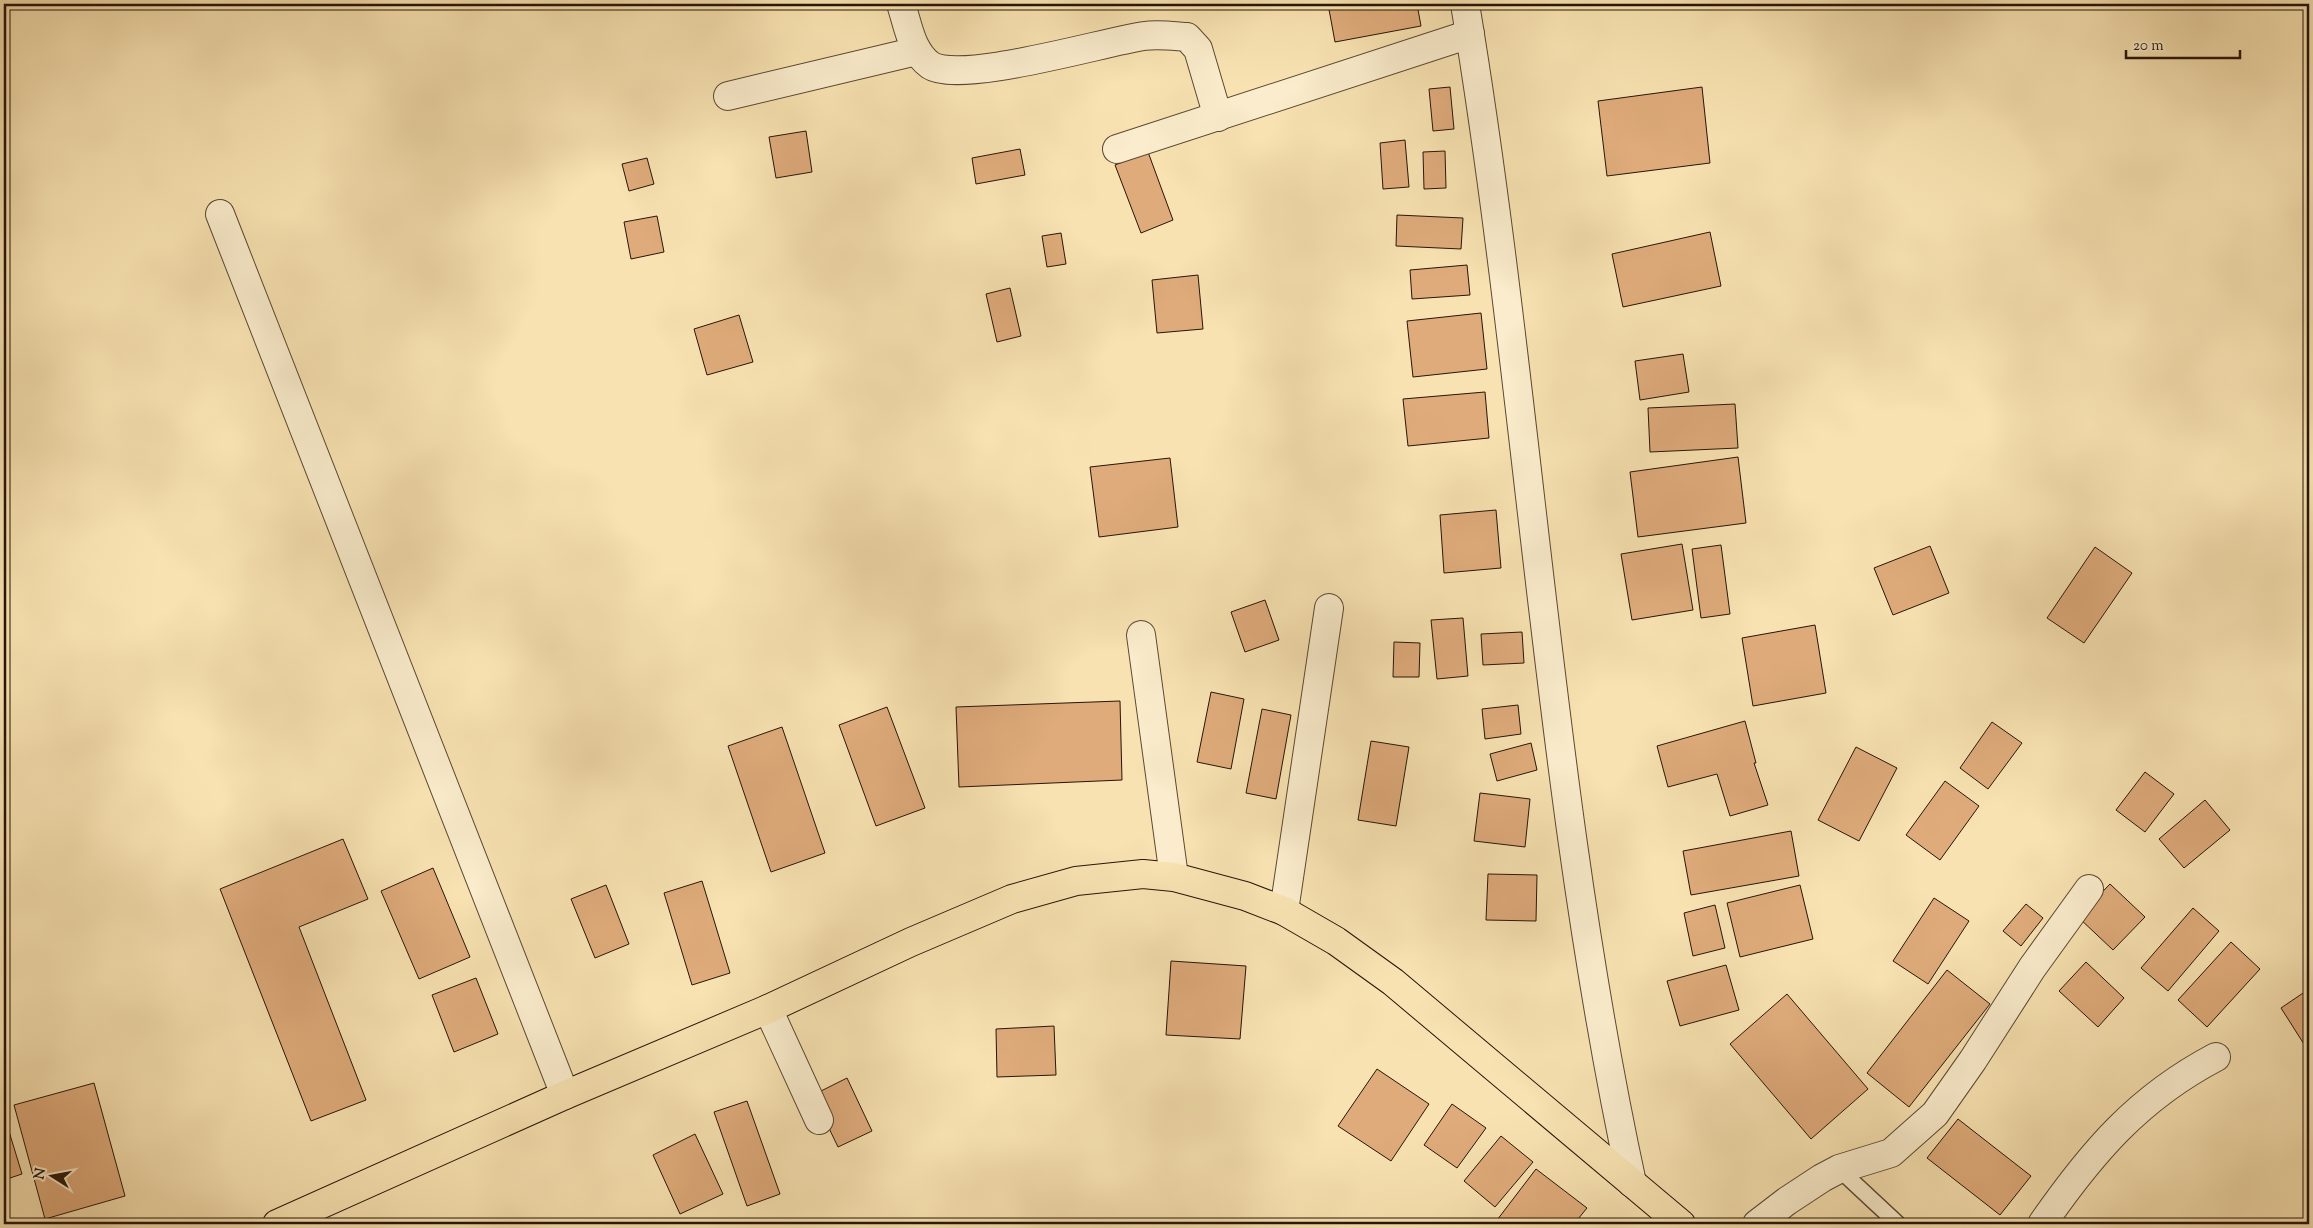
<svg xmlns="http://www.w3.org/2000/svg" width="2313" height="1228" viewBox="0 0 2313 1228" font-family="'Sorts Mill Goudy',serif">
  <style>
    .building { fill: #dfab7b; stroke: #261508 }
    .lines { fill: none; stroke-linecap: round; stroke-linejoin: round }
    .service-casing { stroke: #5a4832; stroke-width: 18 }
    .minor-casing { stroke: #5a4832; stroke-width: 30 }
    .tertiary-casing { stroke: #5a4832; stroke-width: 30 }
    .trunk-casing { stroke: #261508; stroke-width: 30 }
    .service { stroke: #faeccc; stroke-width: 15 }
    .minor { stroke: #faeccc; stroke-width: 28 }
    .tertiary { stroke: #faeccc; stroke-width: 28 }
    .trunk { stroke: #f8e2b1; stroke-width: 28 }
  </style>
  <rect width="100%" height="100%" fill="#f8e2b1"/>
  <filter id="stains"><feTurbulence type="fractalNoise" baseFrequency=".004" numOctaves="4"/><feColorMatrix values="0 0 0 0 .2 0 0 0 0 .09 0 0 0 0 .02 0 0 0 .5 -.17"/></filter>
  <radialGradient id="worn" r=".72"><stop offset=".6" stop-color="#630" stop-opacity="0"/><stop offset="1" stop-color="#630" stop-opacity=".3"/></radialGradient>
  <g class="building">
    <path d="M1328,4H1417L1421,26L1335,42Z"/>
    <path d="M1450,87L1454,129L1433,131L1429,89Z"/>
    <path d="M1702,87L1710,163L1607,176L1598,101Z"/>
    <path d="M806,131L812,172L776,178L769,137Z"/>
    <path d="M1405,140L1409,187L1383,189L1380,143Z"/>
    <path d="M1020,149L1025,175L976,184L972,158Z"/>
    <path d="M1445,151L1446,188L1424,189L1423,152Z"/>
    <path d="M1148,152L1173,220L1141,233L1115,165Z"/>
    <path d="M647,158L654,184L629,191L622,164Z"/>
    <path d="M1397,215L1463,218L1461,249L1396,246Z"/>
    <path d="M657,216L664,252L631,259L624,222Z"/>
    <path d="M1710,232L1721,286L1623,307L1612,254Z"/>
    <path d="M1061,233L1066,264L1047,267L1042,236Z"/>
    <path d="M1467,265L1470,295L1412,299L1410,270Z"/>
    <path d="M1198,275L1203,329L1157,333L1152,280Z"/>
    <path d="M1010,288L1021,336L997,342L986,294Z"/>
    <path d="M1481,313L1487,369L1413,377L1407,321Z"/>
    <path d="M739,315L753,362L707,375L694,329Z"/>
    <path d="M1683,354L1689,392L1640,400L1635,361Z"/>
    <path d="M1485,392L1489,438L1408,446L1403,399Z"/>
    <path d="M1735,404L1738,448L1650,452L1648,408Z"/>
    <path d="M1738,457L1746,523L1638,537L1630,472Z"/>
    <path d="M1170,458L1178,527L1099,537L1090,467Z"/>
    <path d="M1496,510L1501,568L1444,573L1440,515Z"/>
    <path d="M1682,544L1693,610L1632,620L1621,554Z"/>
    <path d="M1721,545L1730,614L1701,618L1692,549Z"/>
    <path d="M1930,546L1949,593L1893,615L1874,568Z"/>
    <path d="M2095,547L2132,573L2084,643L2047,618Z"/>
    <path d="M1265,600L1279,640L1245,652L1231,612Z"/>
    <path d="M1463,618L1468,676L1437,679L1431,620Z"/>
    <path d="M1815,625L1826,693L1753,706L1742,638Z"/>
    <path d="M1522,632L1524,663L1483,665L1481,634Z"/>
    <path d="M1394,642L1420,643L1419,677H1393Z"/>
    <path d="M1211,692L1244,699L1231,769L1197,762Z"/>
    <path d="M1120,701L1122,780L959,787L956,707Z"/>
    <path d="M1518,705L1521,734L1485,739L1482,709Z"/>
    <path d="M887,707L925,808L876,826L839,725Z"/>
    <path d="M1262,709L1291,715L1276,799L1246,793Z"/>
    <path d="M1745,721L1756,763H1754L1768,805L1730,816L1717,774L1668,787L1657,746Z"/>
    <path d="M1992,722L2022,743L1988,789L1960,768Z"/>
    <path d="M782,727L825,853L771,872L728,746Z"/>
    <path d="M1371,741L1409,747L1396,826L1358,820Z"/>
    <path d="M1531,743L1537,770L1497,781L1490,754Z"/>
    <path d="M1856,747L1897,768L1859,841L1818,820Z"/>
    <path d="M2145,772L2174,794L2145,832L2116,810Z"/>
    <path d="M1945,781L1979,806L1940,860L1906,835Z"/>
    <path d="M1480,793L1530,799L1525,847L1474,841Z"/>
    <path d="M2205,800L2230,830L2184,868L2159,839Z"/>
    <path d="M1791,831L1799,876L1691,895L1683,851Z"/>
    <path d="M343,839L368,899L299,927L366,1100L311,1121L220,889Z"/>
    <path d="M433,868L470,957L419,979L381,891Z"/>
    <path d="M1488,874L1537,875L1536,921L1486,920Z"/>
    <path d="M702,881L730,973L692,985L664,893Z"/>
    <path d="M2110,884L2145,917L2113,950L2078,917Z"/>
    <path d="M606,885L629,944L595,958L571,899Z"/>
    <path d="M1800,885L1813,939L1740,957L1727,903Z"/>
    <path d="M1934,898L1969,921L1928,984L1893,961Z"/>
    <path d="M2026,904L2043,918L2021,946L2003,931Z"/>
    <path d="M1715,905L1725,948L1693,956L1684,913Z"/>
    <path d="M2193,908L2219,931L2168,991L2141,968Z"/>
    <path d="M2231,942L2260,969L2207,1027L2178,1000Z"/>
    <path d="M1171,961L1246,966L1240,1039L1166,1035Z"/>
    <path d="M2086,962L2124,998L2098,1027L2059,991Z"/>
    <path d="M1726,965L1739,1010L1680,1026L1667,981Z"/>
    <path d="M1947,970L1990,1004L1909,1107L1867,1073Z"/>
    <path d="M476,978L498,1034L454,1052L432,995Z"/>
    <path d="M2309,989V1052L2281,1008Z"/>
    <path d="M1787,994L1868,1089L1811,1139L1730,1044Z"/>
    <path d="M1054,1026L1056,1075L997,1077L996,1029Z"/>
    <path d="M1377,1069L1429,1104L1391,1161L1338,1126Z"/>
    <path d="M847,1078L872,1131L838,1147L813,1095Z"/>
    <path d="M94,1083L125,1196L45,1219L14,1105Z"/>
    <path d="M747,1101L780,1194L747,1206L714,1112Z"/>
    <path d="M1452,1104L1486,1128L1457,1168L1424,1145Z"/>
    <path d="M4,1115L22,1174L4,1180Z"/>
    <path d="M1958,1119L2031,1176L2000,1215L1927,1158Z"/>
    <path d="M695,1134L723,1194L680,1214L653,1155Z"/>
    <path d="M1501,1136L1533,1162L1495,1207L1464,1181Z"/>
    <path d="M1536,1169L1587,1208L1574,1224H1494Z"/>
  </g>
  <g class="lines">
    <defs>
      <path id="service" d="M1839,1169L1898,1224"/>
      <g id="minor">
        <path d="M901,4C908,25 911,51 930,65C960,85 1103,42 1144,36C1158,34 1173,36 1187,37L1198,49L1218,117"/>
        <path d="M728,96L917,51"/>
        <path d="M1117,149L1470,34"/>
        <path d="M220,214L565,1095"/>
        <path d="M1141,635L1174,877"/>
        <path d="M1284,911L1329,608"/>
        <path d="M768,1009L819,1120"/>
        <path d="M1757,1224L1787,1201L1822,1178L1839,1169L1891,1153L1935,1114L1973,1060L2032,968L2089,889"/>
        <path d="M2042,1224C2092,1152 2138,1098 2216,1057"/>
      </g>
      <path id="tertiary" d="M1465,4C1530,395 1548,795 1632,1183"/>
      <path id="trunk" d="M277,1224L565,1095L768,1009L911,942L1012,899L1076,881L1143,874L1174,877L1245,896L1284,911L1336,941L1393,982L1681,1224"/>
    </defs>
    <use href="#service" class="service-casing"/>
    <use href="#minor" class="minor-casing"/>
    <use href="#tertiary" class="tertiary-casing"/>
    <use href="#trunk" class="trunk-casing"/>
    <use href="#service" class="service"/>
    <use href="#minor" class="minor"/>
    <use href="#tertiary" class="tertiary"/>
    <use href="#trunk" class="trunk"/>
  </g>
  <rect width="2313" height="1228" fill="none" stroke="#f8e2b1" stroke-width="20"/>
  <rect x="5" y="5" width="2303" height="1218" fill="none" stroke="#261508" stroke-width="2.5"/>
  <rect x="10" y="10" width="2293" height="1208" fill="none" stroke="#261508"/>
  <g transform="translate(52 1176) rotate(281)" stroke="#faeccc" stroke-width="4" paint-order="stroke">
  <path d="M0-4L9 19L0 12L-9 19Z" fill="#261508"/>
  <text y="-8" font-size="14" font-weight="bold" text-anchor="middle" fill="#261508">N</text>
  </g>
  <path d="M2126 50v8h114v-8" fill="none" stroke="#261508" stroke-width="2.5"/>
  <text x="2133" y="50" font-size="15" fill="#261508" stroke="#faeccc" stroke-width="4" paint-order="stroke">20 m</text>
  <rect width="100%" height="100%" filter="url(#stains)"/>
  <rect width="100%" height="100%" fill="url(#worn)"/>
</svg>
